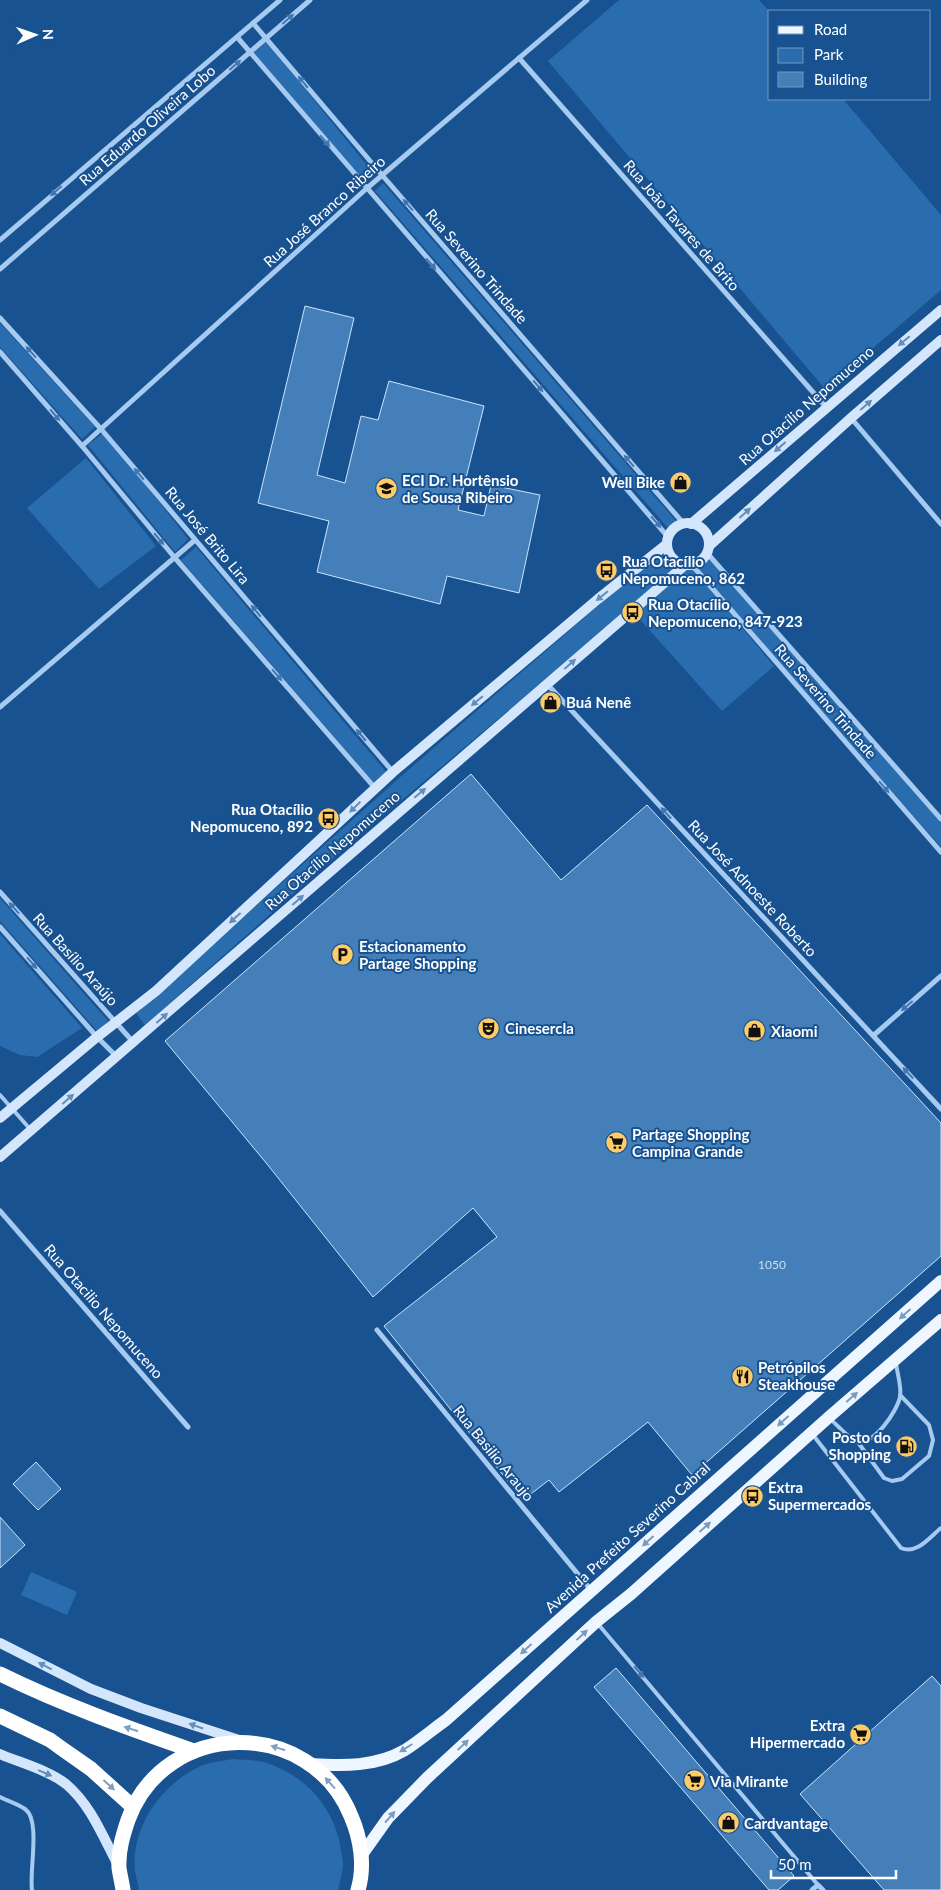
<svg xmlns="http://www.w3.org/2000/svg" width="941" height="1890" viewBox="0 0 941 1890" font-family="Lato,sans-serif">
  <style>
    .green { fill: #2a6daf }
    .building { fill: #447fba; stroke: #cce4fb }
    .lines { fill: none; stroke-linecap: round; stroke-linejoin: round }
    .lane { stroke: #a6caf0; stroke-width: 4 }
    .street { stroke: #a6caf0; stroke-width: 5 }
    .secondary { stroke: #d3e6fb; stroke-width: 10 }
    .primary { stroke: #eef6ff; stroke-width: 12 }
    .highway { stroke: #fff; stroke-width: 15 }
    .oneway { fill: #4376ae }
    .oneway2 { fill: #638dbb }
    .oneway3 { fill: #789cc2 }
    .oneway4 { fill: #80a0c2 }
    .labels { text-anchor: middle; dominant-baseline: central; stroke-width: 4; stroke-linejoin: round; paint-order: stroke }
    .number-label { font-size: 12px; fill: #d0dfee }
    .street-label { font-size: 15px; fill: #fff; stroke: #185291 }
    .poi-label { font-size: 15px; font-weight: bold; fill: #fff; stroke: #185291; text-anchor: start }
  </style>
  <rect width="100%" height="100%" fill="#185291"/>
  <g class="green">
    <path d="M619,0H759L770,12V99H843L941,215V290L825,389L548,61Z"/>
    <path d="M266,41L374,174L365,183L252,54Z"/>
    <path d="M383,183L676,521L668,528L375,191Z"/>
    <path d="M0,323L95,427L82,439L0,347Z"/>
    <path d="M104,432L188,539L175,552L88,445Z"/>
    <path d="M86,458L156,546L99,589L27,508Z"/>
    <path d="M196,547L388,774L376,785L181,560Z"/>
    <path d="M664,549L670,558L680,566L346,847L145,1025L136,1013L406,772Z"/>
    <path d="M707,555L941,823V847L694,566L705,559Z"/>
    <path d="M686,567H691L774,666L722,711L635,614Z"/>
    <path d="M0,898L108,1021L98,1032L0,921Z"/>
    <path d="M0,934L82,1028L37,1057L20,1055L0,1046Z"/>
    <path d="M31,1572L77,1592L67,1615L21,1595Z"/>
    <path d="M233,1759C244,1760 257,1760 267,1763C313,1779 339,1815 343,1864C343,1872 340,1882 338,1890H139C138,1884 136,1877 135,1871C131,1827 161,1785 199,1767C209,1762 222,1761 233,1759Z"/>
  </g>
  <g class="building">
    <path d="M305,306L354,318L317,475L345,483L361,416L378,420L389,381L484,406L458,510L484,516L491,485L540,495L519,593L447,576L440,604L317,572L329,521L258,503Z"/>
    <path d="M471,774L561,880L647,805L941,1123V1256L692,1475L648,1422L559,1492L549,1480L523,1500L384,1326L497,1237L473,1208L373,1297L267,1164L165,1041Z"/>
    <path d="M36,1462L61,1489L38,1510L13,1484Z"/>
    <path d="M0,1517L25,1545L0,1568Z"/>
    <path d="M616,1668L794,1876L778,1890H769L594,1687Z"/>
    <path d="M932,1676L941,1686V1890H884L800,1794Z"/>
  </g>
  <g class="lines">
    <g class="lane">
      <path d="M0,1095L30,1129"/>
      <path d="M830,1419C838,1425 847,1438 857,1441C874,1446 897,1411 900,1397C902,1387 897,1373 896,1363"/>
      <path d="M813,1435L901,1548C917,1555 930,1537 941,1528"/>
      <path d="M857,1441L884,1478L892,1481L902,1479L929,1456L933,1440L929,1425L900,1395"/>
      <path d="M598,1624L818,1885"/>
      <path d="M0,1797C8,1801 18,1804 25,1809C41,1820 29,1871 32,1890"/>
    </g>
    <g class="street">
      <path d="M253,23L382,175L684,524"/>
      <path d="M237,37L668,537"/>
      <path d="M519,58L826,407"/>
      <path d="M0,240L280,0"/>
      <path d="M0,269L310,0"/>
      <path d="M0,318L101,429L393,772"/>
      <path d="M0,352L82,446L175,558L375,788"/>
      <path d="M851,418L941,524"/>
      <path d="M82,446L366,189L587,0"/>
      <path d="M707,553L941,819"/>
      <path d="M692,565L941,852"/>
      <path d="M547,684L941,1109"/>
      <path d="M0,707L195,540"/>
      <path d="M0,892L134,1043"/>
      <path d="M0,927L97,1037L116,1056"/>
      <path d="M874,1035L941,976"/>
      <path d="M0,1211L188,1427"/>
      <path d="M377,1330L591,1590"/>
      <path d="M812,1890L818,1885L823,1890"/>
    </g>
    <g class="secondary">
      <circle cx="688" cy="544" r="21"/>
      <path d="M691,524L941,310"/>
      <path d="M709,546L851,418L941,340"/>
      <path d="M0,1118L97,1037L156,991L393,772L598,599L667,544"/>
      <path d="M0,1157L685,565"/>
      <path d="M0,1643L91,1689L141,1708L239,1740"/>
      <path d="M0,1754C21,1763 48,1770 66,1784C91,1805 103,1837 118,1865"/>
    </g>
    <g class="primary">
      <path d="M311,1764C343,1766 376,1767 405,1750C419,1741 432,1730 446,1720L941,1281"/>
      <path d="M361,1856L388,1818L427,1778L596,1622L631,1594L829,1417L941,1320"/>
    </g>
    <g class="highway">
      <path d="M0,1674C63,1705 128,1728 194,1751"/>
      <path d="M0,1716L50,1740L61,1748L91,1769L133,1807"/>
      <path d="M123,1890C122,1883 120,1875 119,1868C118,1851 123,1835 128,1820C165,1718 311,1717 351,1816C361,1839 365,1866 358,1890"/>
    </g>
  </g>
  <defs><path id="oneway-solid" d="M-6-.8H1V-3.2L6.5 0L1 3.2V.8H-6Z" transform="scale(1.25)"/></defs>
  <g class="oneway">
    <use href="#oneway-solid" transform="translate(288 19) rotate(-41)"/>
    <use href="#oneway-solid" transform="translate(235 65) rotate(-41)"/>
    <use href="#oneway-solid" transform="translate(303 82) rotate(-130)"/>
    <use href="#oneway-solid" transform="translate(325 141) rotate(49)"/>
    <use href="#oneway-solid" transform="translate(56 191) rotate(139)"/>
    <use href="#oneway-solid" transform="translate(408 205) rotate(-131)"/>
    <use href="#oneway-solid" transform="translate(431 264) rotate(49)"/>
    <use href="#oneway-solid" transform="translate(31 352) rotate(-132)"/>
    <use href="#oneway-solid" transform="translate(538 386) rotate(49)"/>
    <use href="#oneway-solid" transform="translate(55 415) rotate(49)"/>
    <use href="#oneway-solid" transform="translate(629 461) rotate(-131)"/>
    <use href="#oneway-solid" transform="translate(139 474) rotate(-130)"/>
    <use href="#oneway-solid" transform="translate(656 522) rotate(49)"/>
    <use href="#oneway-solid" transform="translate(159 539) rotate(50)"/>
    <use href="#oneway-solid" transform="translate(256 611) rotate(-130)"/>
    <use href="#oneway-solid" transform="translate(277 675) rotate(49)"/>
    <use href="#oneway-solid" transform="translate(361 735) rotate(-130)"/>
    <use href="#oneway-solid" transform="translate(884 787) rotate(49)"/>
    <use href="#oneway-solid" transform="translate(666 813) rotate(-133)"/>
    <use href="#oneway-solid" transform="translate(14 908) rotate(-132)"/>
    <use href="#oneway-solid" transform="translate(32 963) rotate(49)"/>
    <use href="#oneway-solid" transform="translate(907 1006) rotate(139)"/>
    <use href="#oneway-solid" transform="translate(908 1073) rotate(-133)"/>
    <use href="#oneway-solid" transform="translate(639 1672) rotate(50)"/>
  </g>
  <g class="oneway2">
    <use href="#oneway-solid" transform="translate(904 341) rotate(140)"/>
    <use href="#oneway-solid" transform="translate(866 405) rotate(-41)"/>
    <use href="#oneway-solid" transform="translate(780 447) rotate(139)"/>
    <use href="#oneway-solid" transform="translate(745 513) rotate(-42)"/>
    <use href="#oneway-solid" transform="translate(602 596) rotate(141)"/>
    <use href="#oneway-solid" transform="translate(570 664) rotate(-41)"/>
    <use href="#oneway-solid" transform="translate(477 701) rotate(140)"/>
    <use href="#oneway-solid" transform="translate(420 793) rotate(-40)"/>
    <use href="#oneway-solid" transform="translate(355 807) rotate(136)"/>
    <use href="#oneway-solid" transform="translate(298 900) rotate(-41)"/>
    <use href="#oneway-solid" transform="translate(235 918) rotate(138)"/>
    <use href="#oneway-solid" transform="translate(162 1018) rotate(-41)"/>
    <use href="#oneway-solid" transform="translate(68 1099) rotate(-41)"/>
    <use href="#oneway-solid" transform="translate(45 1666) rotate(-153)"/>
    <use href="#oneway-solid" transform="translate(196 1726) rotate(-161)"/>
    <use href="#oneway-solid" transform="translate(45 1773) rotate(23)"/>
  </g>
  <g class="oneway3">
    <use href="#oneway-solid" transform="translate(905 1314) rotate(138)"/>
    <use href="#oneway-solid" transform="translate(852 1397) rotate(-41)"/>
    <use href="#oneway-solid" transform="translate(783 1421) rotate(138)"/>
    <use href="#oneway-solid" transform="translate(705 1527) rotate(-42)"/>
    <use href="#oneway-solid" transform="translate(648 1541) rotate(138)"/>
    <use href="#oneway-solid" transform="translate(582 1635) rotate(-43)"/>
    <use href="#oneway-solid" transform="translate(526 1649) rotate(138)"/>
    <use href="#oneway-solid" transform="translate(463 1745) rotate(-43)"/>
    <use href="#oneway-solid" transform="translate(406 1748) rotate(148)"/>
    <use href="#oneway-solid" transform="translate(390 1817) rotate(-49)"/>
  </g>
  <g class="oneway4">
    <use href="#oneway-solid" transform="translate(131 1729) rotate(-162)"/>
    <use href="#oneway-solid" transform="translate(278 1748) rotate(-162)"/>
    <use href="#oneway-solid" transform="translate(330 1783) rotate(-132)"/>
    <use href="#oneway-solid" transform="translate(109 1785) rotate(42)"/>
  </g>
  <defs>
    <symbol id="shop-disc" viewBox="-11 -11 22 22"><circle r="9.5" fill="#ffcb64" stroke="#185291"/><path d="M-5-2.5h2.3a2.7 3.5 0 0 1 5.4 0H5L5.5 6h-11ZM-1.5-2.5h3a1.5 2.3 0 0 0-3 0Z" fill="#111"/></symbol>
    <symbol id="school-disc" viewBox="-11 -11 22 22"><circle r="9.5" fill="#ffcb64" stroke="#185291"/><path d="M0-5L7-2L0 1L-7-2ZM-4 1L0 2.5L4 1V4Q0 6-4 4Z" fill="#111"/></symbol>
    <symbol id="bus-disc" viewBox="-11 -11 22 22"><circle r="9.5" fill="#ffcb64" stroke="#185291"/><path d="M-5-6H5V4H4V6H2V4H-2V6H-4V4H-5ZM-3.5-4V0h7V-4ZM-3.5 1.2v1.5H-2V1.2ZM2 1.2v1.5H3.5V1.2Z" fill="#111"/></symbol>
    <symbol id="parking-disc" viewBox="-11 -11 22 22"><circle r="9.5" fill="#ffcb64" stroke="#185291"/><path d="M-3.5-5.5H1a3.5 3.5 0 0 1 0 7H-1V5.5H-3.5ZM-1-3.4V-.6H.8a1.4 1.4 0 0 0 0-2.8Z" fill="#111"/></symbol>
    <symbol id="theatre-disc" viewBox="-11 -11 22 22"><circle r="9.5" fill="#ffcb64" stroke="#185291"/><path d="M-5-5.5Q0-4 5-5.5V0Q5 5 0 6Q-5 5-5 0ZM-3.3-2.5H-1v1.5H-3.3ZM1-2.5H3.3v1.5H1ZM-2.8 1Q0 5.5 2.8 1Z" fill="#111"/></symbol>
    <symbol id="supermarket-disc" viewBox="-11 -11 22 22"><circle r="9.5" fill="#ffcb64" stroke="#185291"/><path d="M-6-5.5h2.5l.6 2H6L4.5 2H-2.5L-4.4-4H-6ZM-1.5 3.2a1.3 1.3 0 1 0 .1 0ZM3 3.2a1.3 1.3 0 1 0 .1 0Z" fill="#111"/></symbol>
    <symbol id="restaurant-disc" viewBox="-11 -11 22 22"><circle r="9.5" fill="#ffcb64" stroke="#185291"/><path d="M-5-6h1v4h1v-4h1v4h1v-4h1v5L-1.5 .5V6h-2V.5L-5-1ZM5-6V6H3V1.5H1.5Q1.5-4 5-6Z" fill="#111"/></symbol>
    <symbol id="fuel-disc" viewBox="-11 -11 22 22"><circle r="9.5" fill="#ffcb64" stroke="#185291"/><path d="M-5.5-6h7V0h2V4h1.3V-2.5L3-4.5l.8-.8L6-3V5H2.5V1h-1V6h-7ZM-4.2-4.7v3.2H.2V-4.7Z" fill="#111"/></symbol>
  </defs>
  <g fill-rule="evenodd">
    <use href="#shop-disc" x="668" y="470" width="25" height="25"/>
    <use href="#school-disc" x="374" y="476" width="25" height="25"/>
    <use href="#bus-disc" x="594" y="558" width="25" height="25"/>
    <use href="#bus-disc" x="620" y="600" width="25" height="25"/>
    <use href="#shop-disc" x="538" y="690" width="25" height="25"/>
    <use href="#bus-disc" x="316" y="806" width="25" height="25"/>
    <use href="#parking-disc" x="330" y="942" width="25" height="25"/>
    <use href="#theatre-disc" x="476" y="1016" width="25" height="25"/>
    <use href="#shop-disc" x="742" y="1018" width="25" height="25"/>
    <use href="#supermarket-disc" x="604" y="1130" width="25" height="25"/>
    <use href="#restaurant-disc" x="730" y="1364" width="25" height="25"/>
    <use href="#fuel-disc" x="894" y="1434" width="25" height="25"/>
    <use href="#bus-disc" x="740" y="1484" width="25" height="25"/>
    <use href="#supermarket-disc" x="848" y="1722" width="25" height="25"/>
    <use href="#supermarket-disc" x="682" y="1768" width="25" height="25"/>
    <use href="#shop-disc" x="716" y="1810" width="25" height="25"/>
  </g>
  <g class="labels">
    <g class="number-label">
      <text x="772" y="1264">1050</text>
    </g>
    <g class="street-label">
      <text transform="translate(147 125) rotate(-41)">Rua Eduardo Oliveira Lobo</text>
      <text transform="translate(324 211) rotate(-42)">Rua José Branco Ribeiro</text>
      <text transform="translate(682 225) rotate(49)">Rua João Tavares de Brito</text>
      <text transform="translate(477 266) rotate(49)">Rua Severino Trindade</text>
      <text transform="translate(806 405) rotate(-41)">Rua Otacílio Nepomuceno</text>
      <text transform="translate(208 535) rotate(50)">Rua José Brito Lira</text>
      <text transform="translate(826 701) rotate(49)">Rua Severino Trindade</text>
      <text transform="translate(332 850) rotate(-41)">Rua Otacílio Nepomuceno</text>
      <text transform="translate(753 888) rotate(47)">Rua José Adnoeste Roberto</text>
      <text transform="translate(76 959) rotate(48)">Rua Basílio Araújo</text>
      <text transform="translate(104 1311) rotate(49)">Rua Otacilio Nepomuceno</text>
      <text transform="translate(494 1453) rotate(51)">Rua Basilio Araujo</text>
      <text transform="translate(627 1537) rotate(-42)">Avenida Prefeito Severino Cabral</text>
    </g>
    <g class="poi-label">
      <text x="402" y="480">ECI Dr. Hortênsio<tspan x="402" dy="17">de Sousa Ribeiro</tspan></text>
      <text x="665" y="482" text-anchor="end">Well Bike</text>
      <text x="622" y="561">Rua Otacílio<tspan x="622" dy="17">Nepomuceno, 862</tspan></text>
      <text x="648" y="604">Rua Otacílio<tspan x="648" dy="17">Nepomuceno, 847-923</tspan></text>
      <text x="566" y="702">Buá Nenê</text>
      <text x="313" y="809" text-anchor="end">Rua Otacílio<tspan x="313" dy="17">Nepomuceno, 892</tspan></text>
      <text x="359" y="946">Estacionamento<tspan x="359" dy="17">Partage Shopping</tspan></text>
      <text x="505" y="1028">Cinesercla</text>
      <text x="771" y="1031">Xiaomi</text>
      <text x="632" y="1134">Partage Shopping<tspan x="632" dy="17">Campina Grande</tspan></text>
      <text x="758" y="1367">Petrópilos<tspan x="758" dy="17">Steakhouse</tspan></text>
      <text x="891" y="1437" text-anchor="end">Posto do<tspan x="891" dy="17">Shopping</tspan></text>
      <text x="768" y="1487">Extra<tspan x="768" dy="17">Supermercados</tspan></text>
      <text x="845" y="1725" text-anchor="end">Extra<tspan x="845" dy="17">Hipermercado</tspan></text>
      <text x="710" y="1781">Via Mirante</text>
      <text x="744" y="1823">Cardvantage</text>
    </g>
  </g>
  <rect x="768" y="10" width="162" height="90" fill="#185291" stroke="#7497bd"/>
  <rect x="778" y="26" width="25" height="8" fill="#eef6ff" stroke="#7497bd"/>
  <text x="814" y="35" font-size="15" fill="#ffffff">Road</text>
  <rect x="778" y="48" width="25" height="15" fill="#2a6daf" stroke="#7497bd"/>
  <text x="814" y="60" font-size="15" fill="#ffffff">Park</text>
  <rect x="778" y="72" width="25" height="15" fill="#447fba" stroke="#7497bd"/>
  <text x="814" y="85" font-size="15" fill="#ffffff">Building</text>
  <g transform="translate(35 35) rotate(88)" stroke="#185291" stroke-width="4" paint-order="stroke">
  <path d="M0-4L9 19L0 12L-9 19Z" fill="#ffffff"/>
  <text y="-8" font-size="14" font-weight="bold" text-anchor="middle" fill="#ffffff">N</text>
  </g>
  <path d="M771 1870v8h125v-8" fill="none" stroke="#ffffff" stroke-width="2.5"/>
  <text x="778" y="1870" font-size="15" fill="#ffffff" stroke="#185291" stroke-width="4" paint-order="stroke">50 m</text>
</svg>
